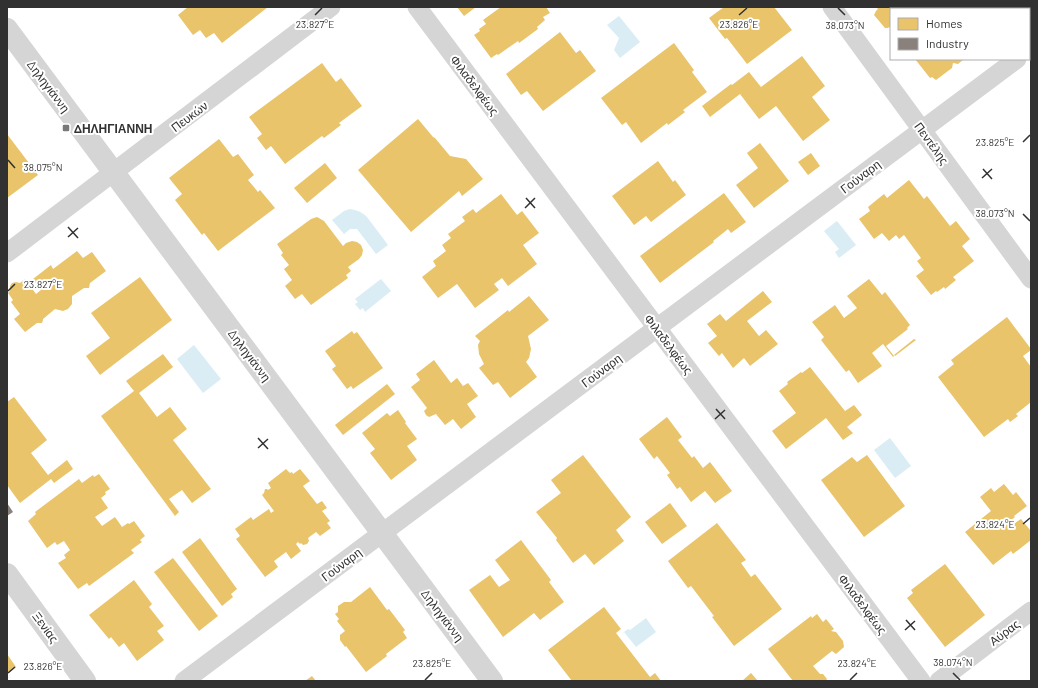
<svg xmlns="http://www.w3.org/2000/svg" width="1038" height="688" viewBox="0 0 1038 688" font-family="Barlow,sans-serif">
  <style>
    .water { fill: #daedf4 }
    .homes { fill: #e9c46a }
    .industry { fill: #8a817c }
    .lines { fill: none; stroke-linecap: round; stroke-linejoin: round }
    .minor { stroke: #d5d5d5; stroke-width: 19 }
    .tertiary { stroke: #d5d5d5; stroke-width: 22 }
    .ticks { fill: none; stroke: #313131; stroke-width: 1.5 }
    .poi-dot { fill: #797979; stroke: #fff; stroke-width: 1.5 }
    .labels { text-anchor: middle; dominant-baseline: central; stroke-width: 4; stroke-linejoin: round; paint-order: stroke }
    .street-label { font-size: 12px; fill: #313131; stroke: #fff }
    .poi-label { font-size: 12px; font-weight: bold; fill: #313131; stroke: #fff; text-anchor: start }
    .ticks-label { font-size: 10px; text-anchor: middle; fill: #313131; stroke: #fff; stroke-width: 4; stroke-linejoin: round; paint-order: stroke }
  </style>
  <rect width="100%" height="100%" fill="#fff"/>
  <g class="water">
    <path d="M619,16L640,42L620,58L614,50L619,38L607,25Z"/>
    <path d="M350,209C357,210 362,212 367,217L388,245L376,254L357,229H350L344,234L332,220L344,211Z"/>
    <path d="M837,221L856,245L839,258L835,252L839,249L824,231Z"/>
    <path d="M381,279L391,291L365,312L363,308L360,310L355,304L358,302L355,299Z"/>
    <path d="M194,345L221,379L203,393L177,359Z"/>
    <path d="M890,438L911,466L895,478L874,450Z"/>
    <path d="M646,618L656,632L636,647L624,632L628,629L630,630Z"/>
  </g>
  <g class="homes">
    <path d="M188,7H268L222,43L214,33L206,38L200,30L193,35L178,15Z"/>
    <path d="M457,7H476L464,16Z"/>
    <path d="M501,7H546L550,13L543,17L545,20L537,27L538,29L519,43L518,41L498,55L497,54L491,58L474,35L480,31L479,29L486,24L483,20Z"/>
    <path d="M724,7H774L792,30L747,64L727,38L725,39L709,18Z"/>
    <path d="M876,7H919L917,9H891V26L888,28H885L874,15L876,11L878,9Z"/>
    <path d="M983,7H1012L1010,8L1011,9H984Z"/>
    <path d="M560,32L576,53L580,50L596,71L543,111L527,91L521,95L506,74Z"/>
    <path d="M674,43L694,70L692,72L707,92L683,110L685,112L668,125L667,123L641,143L626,122L622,125L601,98Z"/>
    <path d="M802,56L825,86L812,97L830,120L803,141L776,106L759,119L740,94L710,117L702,106L731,84L732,85L749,72L761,87Z"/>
    <path d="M915,59H964L958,64L953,63L952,68L936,80L932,77L930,78Z"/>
    <path d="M322,63L336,82L341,78L362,106L339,123L341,125L324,138L322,136L285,164L271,146L266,150L257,138L262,134L249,117Z"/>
    <path d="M418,119L433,137L435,138L450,156L466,159L483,179L462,196L459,191L411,232L358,170Z"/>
    <path d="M7,134L38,175L7,198Z"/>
    <path d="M219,139L233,157L238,154L254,175L248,180L258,192L260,190L275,208L218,251L204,233L202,235L175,200L182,194L169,178Z"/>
    <path d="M760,143L789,181L754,208L736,185L758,168L747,153Z"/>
    <path d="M811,153L820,166L808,175L798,162Z"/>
    <path d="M658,161L673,182L675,180L686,195L651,222L646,216L634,225L612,196Z"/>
    <path d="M325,163L337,178L307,203L294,188Z"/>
    <path d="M909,180L924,199L927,196L950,226L956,221L970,239L962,246L974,261L953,277L956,280L945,289L944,287L937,292L936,291L931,295L916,276L924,270L917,261L921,258L904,235L899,239L896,235L889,241L882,233L874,239L859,219L870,211L868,207L884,194L887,198Z"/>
    <path d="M724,193L746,222L731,233L728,229L713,241L714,242L660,283L640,256Z"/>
    <path d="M501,194L517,215L522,211L539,233L523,245L537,264L508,286L502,278L494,284L499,290L475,308L457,284L438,298L422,277L436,266L433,261L446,251L442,245L451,238L448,234L465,221L462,217L473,209L476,213Z"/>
    <path d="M317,217L324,221L343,246L346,243L352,241L357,242L361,245L363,250L362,255L359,259L348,267L351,271L346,275L348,278L311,305L302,294L295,299L285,286L292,280L284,269L289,265L281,255L283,253L277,244L311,219Z"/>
    <path d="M77,251L83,258L92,252L106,271L90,283L89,288H84L72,296V304L68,309L63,311L55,309L43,319V320L42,323H37L25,332L14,319L20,314L11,302L13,300L8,293L10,291V286L12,283L16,282L20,283L25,279L36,294L41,290L33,279L51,265L53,269Z"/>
    <path d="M140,277L172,320L100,375L86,356L110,338L91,313Z"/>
    <path d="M869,279L882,295L885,292L910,325L907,328L908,329L886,346L894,356L893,357L883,344L872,353L882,366L858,383L849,370L846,372L821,340L824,337L812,322L835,305L844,318L857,308L847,296Z"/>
    <path d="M763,291L772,302L747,321L759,336L766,330L778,344L750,366L744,358L733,368L722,353L719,356L708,343L717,336L707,324L720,314L726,321Z"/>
    <path d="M529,296L549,320L528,336L531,349L529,358L526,362L537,377L510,398L498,382L493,385L479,368L484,364L479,354L478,345L480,341L475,336L508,310L509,312Z"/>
    <path d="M1007,317L1031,349V350L1023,356L1031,367V402L1016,414L1018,416L1010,422L1008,419L984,437L938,377L954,364L951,360Z"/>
    <path d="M352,331L354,334L357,332L383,368L353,389L351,386L347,389L332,369L336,366L325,351Z"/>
    <path d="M914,339L916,340L895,356L894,355Z"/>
    <path d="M163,354L173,367L139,393L157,417L170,407L187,429L173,440L211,489L192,503L182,490L169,499L179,512L175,516L101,416L134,391L126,381Z"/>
    <path d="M434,360L451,383L457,378L463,386L468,383L478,396L467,404L476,417L461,429L453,419L445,425L436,414L429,417L426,415L424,411L427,408L411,387L420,380L416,374Z"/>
    <path d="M810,367L845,411L854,405L862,415L847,427L853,433L843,440L826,418L786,449L772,431L796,413L779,391L788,384L787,382L801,372L802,373Z"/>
    <path d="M387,384L395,394L343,435L335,425Z"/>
    <path d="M14,397L47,440L31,453L48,475L67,460L73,469L54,483L51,479L20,503L7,485V402Z"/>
    <path d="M398,410L406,422L405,423L417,439L407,446L417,460L391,480L370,453L375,449L362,433L387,413L390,416Z"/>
    <path d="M667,417L682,437L678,440L692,458L694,456L703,468L710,462L732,491L715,503L705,491L691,502L680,487L677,489L667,475L670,473L657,456L654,459L639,439Z"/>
    <path d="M583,455L631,517L616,530L624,541L594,565L585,554L573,563L556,540L557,538L536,512L561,493L551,480Z"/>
    <path d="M867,455L905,506L864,537L821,480L852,457L857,462Z"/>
    <path d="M286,469L290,473L292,472L293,474L300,469L310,481L303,486L317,504L322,501L327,508L322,511L330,521L327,523L331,528L320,536L316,532L308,538L309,541L307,544L303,545L301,543L300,544L298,542L296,544L301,551L291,559L286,552L274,561L278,567L265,577L236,539L240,536L235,529L251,517L253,520L269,509L271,513L274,511L262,495L264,493L265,489H267L268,490L271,488L268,483Z"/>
    <path d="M99,474L110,489L105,492L106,494L101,498L108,508L95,517L102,526L115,517L122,527L128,523L129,524L134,521L145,536L140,540L142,542L131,550L134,553L89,586L87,583L78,589L58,563L66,558L64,555L70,550L64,541L57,545L55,542L47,548L28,521L36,514L35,512L79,479L82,483L93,475L94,477Z"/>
    <path d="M1004,484L1013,495L1016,492L1027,506L1014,516L1015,517L1010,521L1012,525L1021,519L1031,531V540L1013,554L1011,551L993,565L965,532L991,511L980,497L991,488L994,492Z"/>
    <path d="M670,503L687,526L662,544L645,522Z"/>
    <path d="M717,523L746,560L741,563L751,577L755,574L782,609L734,646L712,617L714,616L691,586L688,588L668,561Z"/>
    <path d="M200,538L237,589L231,594L233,597L222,606L182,552Z"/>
    <path d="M521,540L551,580L549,582L564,602L540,620L534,613L503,637L469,590L490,575L499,587L510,580L495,560Z"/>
    <path d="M173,558L218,616L199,631L154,572Z"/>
    <path d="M945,564L985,615L945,647L907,598L913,593L911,590Z"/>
    <path d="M134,580L152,604L149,607L164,626L157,631L164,640L137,661L124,643L119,647L111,637L109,639L89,615Z"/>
    <path d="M370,587L387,610L389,609L405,630L403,632L407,638L386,654L387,656L366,672L346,646L345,647L340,640V635L345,631L337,621L339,619L335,614L338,612V606L344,602H351Z"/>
    <path d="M604,607L621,629L616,633L650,677L655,673L661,681H572L548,650Z"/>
    <path d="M817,614L823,622L826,619L834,629L831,631L836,632L843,641L844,647L836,654L832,651L813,666L820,674H823L827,679L826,681H793L768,649L811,616L812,618Z"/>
    <path d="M7,654L16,667L7,674Z"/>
    <path d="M751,673L758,681H742Z"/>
    <path d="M312,676L316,681H305Z"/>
  </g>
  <path class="industry" d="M7,503L13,512L7,516Z"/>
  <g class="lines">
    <g class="minor">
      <path d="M417,7L921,681"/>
      <path d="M832,7L1031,279"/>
      <path d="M1029,50L1031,48"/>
      <path d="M7,253L331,7"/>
      <path d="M184,681L1017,59"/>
      <path d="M939,681L1031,611"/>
    </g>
    <g class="tertiary">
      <path d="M7,29L492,681"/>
      <path d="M7,574L85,681"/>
    </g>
  </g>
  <path class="ticks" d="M838,8L845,15M315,15L322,8M739,15L747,8M1023,142L1030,135M8,160L15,168M983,169L992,179M982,178L992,169M526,198L535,208M525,208L535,198M1023,214L1030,221M68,227L78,238M68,237L78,228M8,291L15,284M716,409L725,419M715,419L725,410M258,438L268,449M258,448L268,439M1023,524L1030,518M906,620L915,630M905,630L915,621M8,673L15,667M953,673L960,680M425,680L432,673M850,680L857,673"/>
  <rect class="poi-dot" x="62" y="124" width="8" height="8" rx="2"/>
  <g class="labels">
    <g class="street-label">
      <text transform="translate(475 85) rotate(53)">Φιλαδελφέως</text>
      <text transform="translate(49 86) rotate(53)">Δηληγιάννη</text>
      <text transform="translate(189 116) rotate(-37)">Πευκών</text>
      <text transform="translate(932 143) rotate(54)">Πεντέλης</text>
      <text transform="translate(860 176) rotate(-37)">Γούναρη</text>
      <text transform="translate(669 344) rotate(53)">Φιλαδελφέως</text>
      <text transform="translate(250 355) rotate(53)">Δηληγιάννη</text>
      <text transform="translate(601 370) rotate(-37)">Γούναρη</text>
      <text transform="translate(341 564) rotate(-37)">Γούναρη</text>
      <text transform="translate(863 604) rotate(53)">Φιλαδελφέως</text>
      <text transform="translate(443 615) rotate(53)">Δηληγιάννη</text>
      <text transform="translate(46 627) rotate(54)">Ξενίας</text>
      <text transform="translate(1004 632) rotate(-37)">Αύρας</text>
    </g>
    <g class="poi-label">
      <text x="74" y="128">ΔΗΛΗΓΙΑΝΝΗ</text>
    </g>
  </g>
  <g class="ticks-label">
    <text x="739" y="28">23.826°E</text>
    <text x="315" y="28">23.827°E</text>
    <text x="845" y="29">38.073°N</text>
    <text x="995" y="146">23.825°E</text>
    <text x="43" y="171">38.075°N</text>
    <text x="995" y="217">38.073°N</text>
    <text x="43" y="288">23.827°E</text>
    <text x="995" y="528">23.824°E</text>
    <text x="953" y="666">38.074°N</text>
    <text x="432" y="667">23.825°E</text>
    <text x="857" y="667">23.824°E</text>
    <text x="43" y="670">23.826°E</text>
  </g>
  <rect width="1038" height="688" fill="none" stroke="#313131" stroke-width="16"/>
  <rect x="890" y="8" width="140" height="52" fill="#ffffff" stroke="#adadad"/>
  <rect x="898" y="18" width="20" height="12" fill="#e9c46a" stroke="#adadad"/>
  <text x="926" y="28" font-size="12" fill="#313131">Homes</text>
  <rect x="898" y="38" width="20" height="12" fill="#8a817c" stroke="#adadad"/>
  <text x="926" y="48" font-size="12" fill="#313131">Industry</text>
</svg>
